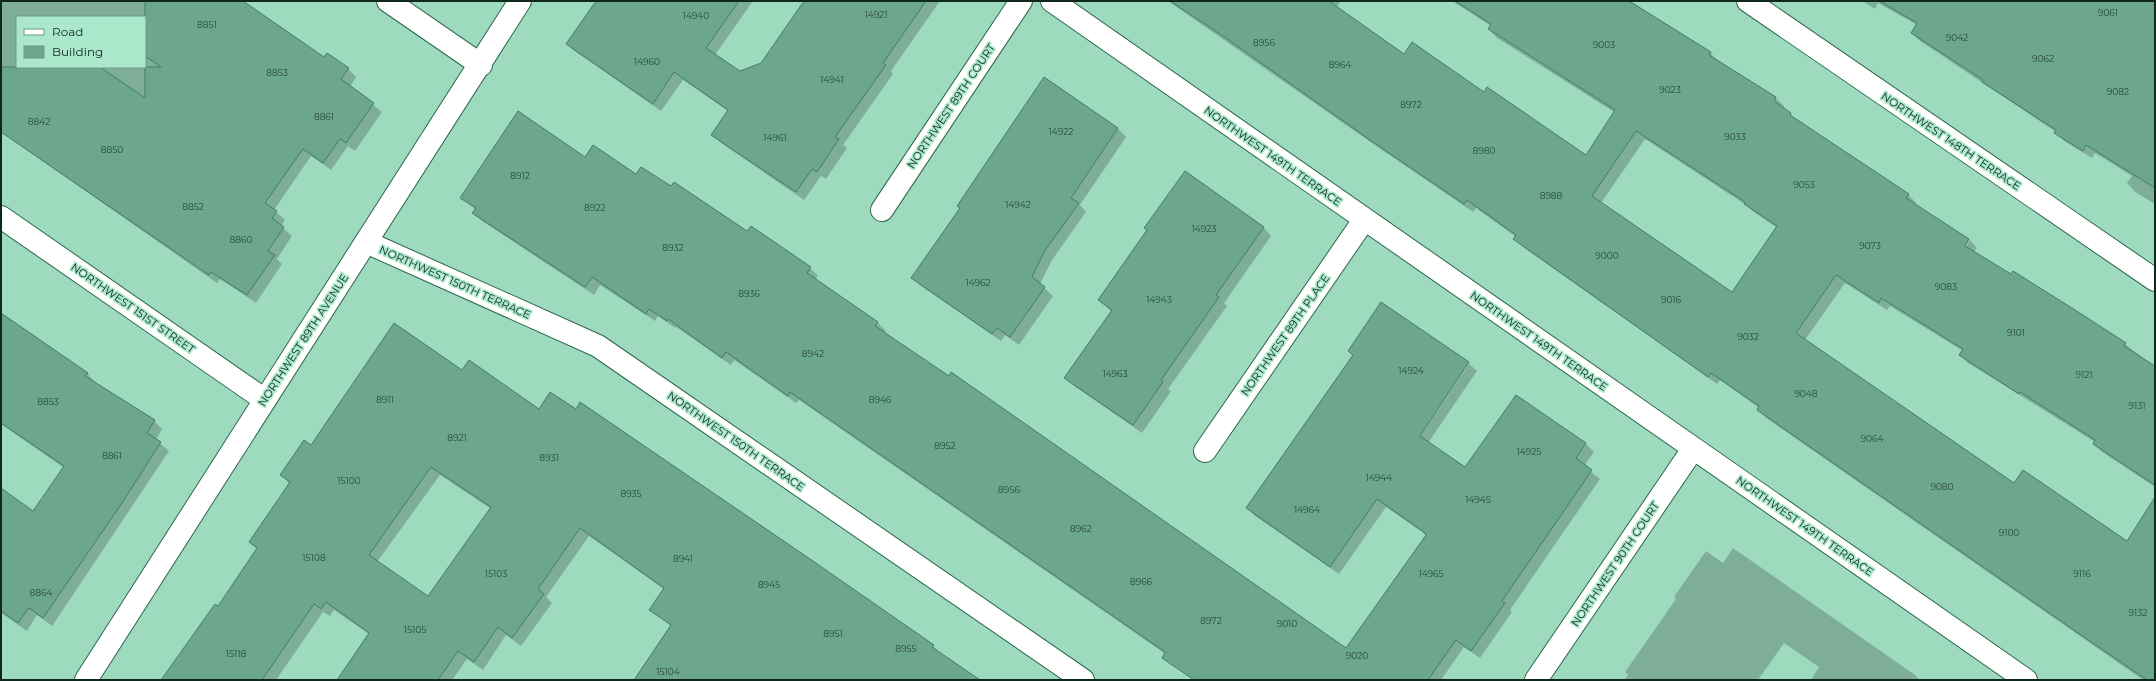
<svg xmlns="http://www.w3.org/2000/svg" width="2156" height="681" viewBox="0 0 2156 681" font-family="Montserrat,sans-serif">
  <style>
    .shadow { fill: #0003; fill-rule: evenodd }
    .building { fill: #6ca68c; stroke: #437d65; fill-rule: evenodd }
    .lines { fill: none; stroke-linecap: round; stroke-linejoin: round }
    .minor-casing { stroke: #2c674f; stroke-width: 24 }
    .tertiary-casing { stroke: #2c674f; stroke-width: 24 }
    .minor { stroke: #fff; stroke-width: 22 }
    .tertiary { stroke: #fff; stroke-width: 22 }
    .labels { text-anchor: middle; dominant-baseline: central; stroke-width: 3.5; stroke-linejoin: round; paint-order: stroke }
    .number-label { font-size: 9px; fill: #26483a }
    .street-label { font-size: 11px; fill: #0f281e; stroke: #aae7cb }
  </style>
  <rect width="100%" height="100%" fill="#9edabe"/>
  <g class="shadow">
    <path d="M1,1H241L324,59L348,69L356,77L350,87L382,112L355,151L348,146L331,170L311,156L274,210L285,220L281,226L292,236L277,259L282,264L256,303L220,279L217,283L1,132ZM17,17H145V67H17Z"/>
    <path d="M597,1H753L715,55L740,73L762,64L805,1H940L891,71L893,74L843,145L847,148L826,179L821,176L804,200L721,143L712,135L728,111L683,80L661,111L576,52L567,44Z"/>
    <path d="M1168,1H1341L1336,8L1404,55L1484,93L1586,157L1614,112L1497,38L1489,29L1491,26L1452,1H1630L1710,52L1718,62L1776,98L1784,106L1783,108L1799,122L1908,194L1916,203L1915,205L1969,240L1962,249L1964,250L1970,240L1977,248L1974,252L2011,276L2072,309L2125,344L2155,368V487L2102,452L2094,444L2095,442L1968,363L1960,355L1963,351L1890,306L1887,310L1845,283L1805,340L2014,485L2155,568V680H2143L1766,418L1758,410L1759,408L1720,380L1717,384L1523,247L1515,239L1516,237L1476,208L1473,212L1379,148ZM1645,139L1746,205L1754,212L1777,228L1732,293L1601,203Z"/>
    <path d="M1862,1H2155V204L2135,192L2127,183L2132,176L2095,153L2092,158L2064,141L2056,132L1920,41L1912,33L1917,25L1878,3L1875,9Z"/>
    <path d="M1044,78L1118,129L1126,137L1080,205L1086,212L1052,260L1040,284L1053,296L1019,345L1005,335L1001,341L921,286L913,278L961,208Z"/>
    <path d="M586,158L671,188L810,268L818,276L815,280L878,323L886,331L884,333L1347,650L1426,535L1386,507L1339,574L1255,516L1247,507L1353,355L1349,351L1381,304L1469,363L1416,439L1418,440L1469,364L1477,371L1428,443L1465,469L1516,396L1586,444L1594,452L1584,466L1600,479L1510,610L1512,612L1480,658L1464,647L1441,680H1203L799,400L796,403L734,360L731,365L676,327L675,328L658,316L655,321L600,285L594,295L482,221L473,213L476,210L462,198Z"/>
    <path d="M1263,227L1271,236L1224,303L1227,306L1168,389L1171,391L1142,433L1074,386L1066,378L1112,312L1099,300Z"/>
    <path d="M1,313L87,373L95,382L94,383L154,421L162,429L156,440L169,451L52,626L37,615L27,631L1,613V490L34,512L64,468L1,424Z"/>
    <path d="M462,371L539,410L933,646L941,654L979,680H635L671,626L651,609L665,590L589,536L546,597L552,603L521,646L506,635L483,670L467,659L452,680H338L369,634L334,610L330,616L323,612L276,680H164L218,607L257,549L250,542L290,484L281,475L311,447ZM440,475L491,509L428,598L377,562Z"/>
    <path d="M1733,548L1915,675L1920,680H1811L1819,667L1784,643L1758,680H1624L1628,675L1625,672L1676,599L1674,597L1706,551L1723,563Z"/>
  </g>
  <g class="building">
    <path d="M145,1H243L324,57L327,53L349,68L341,79L374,103L346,143L340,139L323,163L303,149L265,203L277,211L272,218L284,227L268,251L275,255L247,295L211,272L209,275L1,132V67H100L145,98V67H161L145,56Z"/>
    <path d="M596,1H739L706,48L740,71L761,63L804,1H926L883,63L886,65L835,137L839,139L817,172L812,169L796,192L711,135L728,110L674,72L653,104L566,44Z"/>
    <path d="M1170,1H1329L1404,54L1412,42L1484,92L1487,87L1586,155L1615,110L1488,29L1491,24L1455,1H1629L1711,52L1709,55L1776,97L1774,101L1791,113L1790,115L1909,194L1906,198L1969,239L1965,246L2011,274L2013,271L2072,308L2126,343L2124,346L2155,366V485L2093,444L2095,440L2020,392L2019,394L1959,355L1963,349L1881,298L1879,303L1836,275L1796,333L2014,483L2023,470L2127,541L2155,497V680H2147L2081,635L1757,410L1759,406L1711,373L1708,377L1513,239L1516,235L1467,200L1464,204L1370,140L1220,34ZM1636,131L1745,202L1744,204L1777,226L1732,292L1592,196Z"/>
    <path d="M1879,1H2155V188L2086,145L2083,151L2054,133L2056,130L1982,82L1983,80L1911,33L1917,23Z"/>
    <path d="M1044,77L1118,128L1071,198L1079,203L1044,252L1032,277L1045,287L1010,337L997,328L992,334L911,278L960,208L957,206Z"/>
    <path d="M518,111L585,157L593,145L636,174L641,167L671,186L674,182L747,231L751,226L811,267L807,273L878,322L875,326L949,376L951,372L1346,648L1426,535L1424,532L1377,499L1330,567L1246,508L1353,355L1348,351L1381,302L1469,362L1420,436L1465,467L1516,395L1586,443L1576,458L1592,470L1502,601L1505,603L1471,651L1456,640L1428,680H1194L1162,658L1165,652L790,392L788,396L726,352L722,358L668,319L667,321L649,309L646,314L592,277L585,287L472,213L476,208L460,198Z"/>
    <path d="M1185,171L1264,227L1216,295L1219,297L1161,380L1163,382L1133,425L1064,378L1112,310L1098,300L1147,230L1144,228Z"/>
    <path d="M1,313L88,373L85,376L155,420L147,433L161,442L120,506L43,618L29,608L18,623L1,611V488L33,511L64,466L1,423Z"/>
    <path d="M394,323L462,370L469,360L539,409L550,392L576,409L580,402L810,559L934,645L932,647L980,680H634L671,625L649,610L664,588L580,528L538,589L544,594L512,638L498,627L474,662L458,651L438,680H337L369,633L326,602L321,609L314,604L262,680H161L215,604L218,606L257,548L249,542L290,482L280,475L304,440L311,445ZM431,467L491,507L428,596L369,555Z"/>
  </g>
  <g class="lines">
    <defs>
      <g id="minor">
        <path d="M388,1L481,65"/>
        <path d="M1052,1L2026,680"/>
        <path d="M1748,1L2155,280"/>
        <path d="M882,210L1021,1"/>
        <path d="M1,217L265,400"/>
        <path d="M366,242L598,346L1083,680"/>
        <path d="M1205,451L1364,220"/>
        <path d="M1536,680L1693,449"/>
      </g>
      <path id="tertiary" d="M86,680L520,1"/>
    </defs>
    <use href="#minor" class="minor-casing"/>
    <use href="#tertiary" class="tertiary-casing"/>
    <use href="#minor" class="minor"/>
    <use href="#tertiary" class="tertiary"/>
  </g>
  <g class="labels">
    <g class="number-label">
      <text x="2108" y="12">9061</text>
      <text x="876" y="14">14921</text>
      <text x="696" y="15">14940</text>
      <text x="207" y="24">8851</text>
      <text x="1957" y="37">9042</text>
      <text x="1264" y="42">8956</text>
      <text x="1604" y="44">9003</text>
      <text x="2043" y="58">9062</text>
      <text x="647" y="61">14960</text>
      <text x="1340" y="64">8964</text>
      <text x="277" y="72">8853</text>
      <text x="832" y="79">14941</text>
      <text x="1670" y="89">9023</text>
      <text x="2118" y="91">9082</text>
      <text x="1411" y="104">8972</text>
      <text x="324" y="116">8861</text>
      <text x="39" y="121">8842</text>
      <text x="1061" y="131">14922</text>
      <text x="1735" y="136">9033</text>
      <text x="775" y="137">14961</text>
      <text x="112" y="149">8850</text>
      <text x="1484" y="150">8980</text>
      <text x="520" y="175">8912</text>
      <text x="1804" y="184">9053</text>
      <text x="1551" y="195">8988</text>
      <text x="1018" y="204">14942</text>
      <text x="193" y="206">8852</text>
      <text x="595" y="207">8922</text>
      <text x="1204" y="228">14923</text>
      <text x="241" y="239">8860</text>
      <text x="1870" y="245">9073</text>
      <text x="673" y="247">8932</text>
      <text x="1607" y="255">9000</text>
      <text x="978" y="282">14962</text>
      <text x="1946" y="286">9083</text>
      <text x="749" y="293">8936</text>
      <text x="1159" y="299">14943</text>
      <text x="1671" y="299">9016</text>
      <text x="2016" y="332">9101</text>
      <text x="1748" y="336">9032</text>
      <text x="813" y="353">8942</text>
      <text x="1411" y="370">14924</text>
      <text x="1115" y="373">14963</text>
      <text x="2084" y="374">9121</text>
      <text x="1806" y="393">9048</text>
      <text x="385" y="399">8911</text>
      <text x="880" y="399">8946</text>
      <text x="48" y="401">8853</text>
      <text x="2137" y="405">9131</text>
      <text x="457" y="437">8921</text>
      <text x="1872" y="438">9064</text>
      <text x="945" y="445">8952</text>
      <text x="1529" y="451">14925</text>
      <text x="112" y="455">8861</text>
      <text x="549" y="457">8931</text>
      <text x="1379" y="477">14944</text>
      <text x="349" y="480">15100</text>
      <text x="1942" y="486">9080</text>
      <text x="1009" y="489">8956</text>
      <text x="631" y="493">8935</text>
      <text x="1478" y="499">14945</text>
      <text x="1307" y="509">14964</text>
      <text x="1081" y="528">8962</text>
      <text x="2009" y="532">9100</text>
      <text x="314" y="557">15108</text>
      <text x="683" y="558">8941</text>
      <text x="496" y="573">15103</text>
      <text x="1431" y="573">14965</text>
      <text x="2082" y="573">9116</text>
      <text x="1141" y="581">8966</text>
      <text x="769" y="584">8945</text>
      <text x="41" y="592">8864</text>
      <text x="2138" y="612">9132</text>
      <text x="1211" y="620">8972</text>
      <text x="1287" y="623">9010</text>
      <text x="415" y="629">15105</text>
      <text x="833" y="633">8951</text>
      <text x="906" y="648">8955</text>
      <text x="236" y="653">15118</text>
      <text x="1357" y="655">9020</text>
      <text x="668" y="671">15104</text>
    </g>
    <g class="street-label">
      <text transform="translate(951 106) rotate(-56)">NORTHWEST 89TH COURT</text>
      <text transform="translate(1951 141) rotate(34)">NORTHWEST 148TH TERRACE</text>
      <text transform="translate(1273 156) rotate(35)">NORTHWEST 149TH TERRACE</text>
      <text transform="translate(455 282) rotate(24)">NORTHWEST 150TH TERRACE</text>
      <text transform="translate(133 308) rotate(35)">NORTHWEST 151ST STREET</text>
      <text transform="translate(1285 335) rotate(-55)">NORTHWEST 89TH PLACE</text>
      <text transform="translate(303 340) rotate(-57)">NORTHWEST 89TH AVENUE</text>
      <text transform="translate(1539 341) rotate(35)">NORTHWEST 149TH TERRACE</text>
      <text transform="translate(736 441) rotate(35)">NORTHWEST 150TH TERRACE</text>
      <text transform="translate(1805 526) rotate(35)">NORTHWEST 149TH TERRACE</text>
      <text transform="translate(1615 564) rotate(-56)">NORTHWEST 90TH COURT</text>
    </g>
  </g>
  <rect width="2156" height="681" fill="none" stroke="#0f281e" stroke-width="4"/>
  <rect x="16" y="16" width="130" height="52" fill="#aae7cb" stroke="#6c9b86"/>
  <rect x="24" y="29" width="20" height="6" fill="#ffffff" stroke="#6c9b86"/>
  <text x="52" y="36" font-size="12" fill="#0f281e">Road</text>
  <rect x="24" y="46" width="20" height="12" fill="#6ca68c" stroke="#6c9b86"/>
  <text x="52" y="56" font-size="12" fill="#0f281e">Building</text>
</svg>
